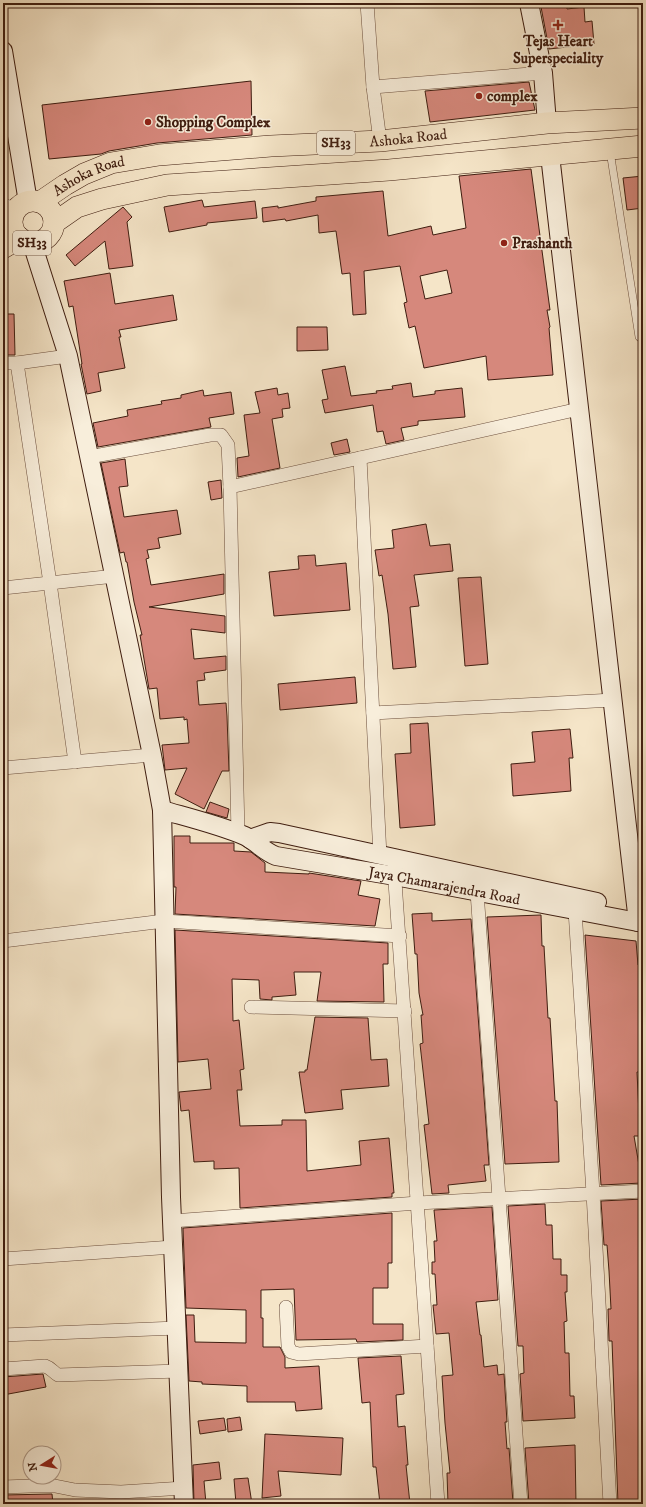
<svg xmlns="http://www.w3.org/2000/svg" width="646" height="1507" viewBox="0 0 646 1507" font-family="'IM FELL DW Pica',serif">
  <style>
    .building { fill: #d6887c; stroke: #3f1d10; fill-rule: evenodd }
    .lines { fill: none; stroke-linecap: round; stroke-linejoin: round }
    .lane-casing { stroke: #6c4f3e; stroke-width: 8 }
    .street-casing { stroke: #6c4f3e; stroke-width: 14 }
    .secondary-casing { stroke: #3f1d10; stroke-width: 20 }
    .primary-casing { stroke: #3f1d10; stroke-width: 22 }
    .lane { stroke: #f8eedb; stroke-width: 7 }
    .street { stroke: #f8eedb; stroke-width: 13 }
    .secondary { stroke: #f8eedb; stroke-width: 18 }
    .primary { stroke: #f5e5c8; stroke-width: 21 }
    .poi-dot { fill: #8f2418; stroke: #f8eedb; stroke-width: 1.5 }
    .labels { text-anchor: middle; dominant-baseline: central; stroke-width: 3; stroke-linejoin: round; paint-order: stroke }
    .shield { fill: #f8eedb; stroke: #765c4d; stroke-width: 1 }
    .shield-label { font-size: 14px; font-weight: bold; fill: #3f1d10 }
    .poi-label { font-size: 15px; font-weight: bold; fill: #3f1d10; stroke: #f8eedb; text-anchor: start }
    .street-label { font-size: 15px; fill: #3f1d10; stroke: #f8eedb }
  </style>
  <rect width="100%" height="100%" fill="#f5e5c8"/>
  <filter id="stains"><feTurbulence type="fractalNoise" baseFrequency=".005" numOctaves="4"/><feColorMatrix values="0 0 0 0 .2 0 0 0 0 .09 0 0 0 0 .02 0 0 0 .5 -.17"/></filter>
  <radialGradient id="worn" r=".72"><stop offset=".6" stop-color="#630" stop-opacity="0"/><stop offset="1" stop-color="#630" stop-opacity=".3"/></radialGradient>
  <g class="building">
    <path d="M567,4V9L584,7L585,22L592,21L594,44L549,49L541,7Z"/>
    <path d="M251,81L252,135L157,143L109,151L101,154L49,159L42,105Z"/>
    <path d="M529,82L535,110L430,122L425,91Z"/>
    <path d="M531,169L550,310H547L550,327L549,328L553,375L488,380L486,356L424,368L415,326L409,328L404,303L407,302L400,266L364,271L366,314L353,315L350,273L342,274L336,231L319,233L318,215L286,221L285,219L263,222L262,208L278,206V208L316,201V197L383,191L388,236L431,226L433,235L466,228L459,176ZM447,270L452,293L425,299L420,276Z"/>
    <path d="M643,176V208L627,210L623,178Z"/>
    <path d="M202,200L204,207L255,201L257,218L207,223V225L169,232L164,207Z"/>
    <path d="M123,207L132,217L127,222L133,266L109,269L105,241L75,266L66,255Z"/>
    <path d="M110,273L115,304L173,295L177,320L119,330L121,337H119L125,368L98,373L101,391L87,394L81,364H82L73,306L69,307L64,281Z"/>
    <path d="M3,314H14L15,355H3Z"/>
    <path d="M297,327H327L328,350L297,351Z"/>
    <path d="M345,366L351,396L377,393L376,391L393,389L392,386L411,383L413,397L435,394V391L462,388L465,417L418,421V425L401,428L404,440L386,444L383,431L377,432L373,405L325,413L322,400L328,399L322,370Z"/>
    <path d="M277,388L278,395L288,393L290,408L282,409L283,417L272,419L280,468L238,477L237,458L249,456L244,415L260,413L255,392Z"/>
    <path d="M203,390L204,396L231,392L234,414L209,418L211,427L98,447L93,423L128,416L127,410L162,404L161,401L181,398V395Z"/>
    <path d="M347,439L350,452L334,455L331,443Z"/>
    <path d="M125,459L128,486L119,487L124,517L177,510L181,534L158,538L160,548L147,550L149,558L146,559L151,585L224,574V594L149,607L225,616V633L191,629L194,659L226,656V670L204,673L205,680L197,681L199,705L226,703L227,716L229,771H222L204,809L175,794L187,768L165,770L162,745L189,743L187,719L184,720V717L160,719L157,688L149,689L140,635H142L134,602L127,562H126L124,552L120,553L101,463Z"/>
    <path d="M221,480L222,498L211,500L208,482Z"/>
    <path d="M426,524L430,546L450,544L453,571L414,575L419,606L410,607L416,667L393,669L388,614L382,575L379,576L375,550L394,548L392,530Z"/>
    <path d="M315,555L316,566L346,563L350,610L274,616L269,572L299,569L298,556Z"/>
    <path d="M481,577L488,664L465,666L458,578Z"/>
    <path d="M355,677L357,703L280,710L278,684Z"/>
    <path d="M428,723L435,825L400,828L395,754L411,753L410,724Z"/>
    <path d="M570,729L573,758H569L571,791L513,796L511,764L535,762L532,732Z"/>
    <path d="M210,802L229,809L227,818L206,812Z"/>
    <path d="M174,836H190V843H234V851L251,852L265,863V872L309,874V873L361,881L358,895L380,899L375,926L175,914L176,887H174Z"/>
    <path d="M432,913V921L471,919L489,1165H484L486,1181L448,1185L449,1193L432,1194L424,1125L429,1124L420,1044L423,1043L421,1015H423L419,993L417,954H415L412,914Z"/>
    <path d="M541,915L542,946H544L548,1018H550L555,1101H557L559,1162L505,1164L487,917Z"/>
    <path d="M175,930L388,943V964H383L384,1002L317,1001L321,972H294L296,995L272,997V1000L260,999L259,980L232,979L233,1021L239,1020L244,1069L240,1070L242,1090H237L240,1126L282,1125V1120H306L307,1171L361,1165L359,1141L389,1138L394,1193H392V1197L240,1208L239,1168L214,1169V1161L194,1162L189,1110L181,1111L179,1092L211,1089L208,1059L178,1062Z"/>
    <path d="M585,935L636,941L638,965L640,964L643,1000V1072H637L640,1136H634L642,1183L601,1185Z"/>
    <path d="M315,1017L368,1018L371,1060L387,1059L389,1086L341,1090L343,1109L305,1113L299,1072H305V1070H307Z"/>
    <path d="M643,1199V1312H640L642,1344H643V1504H618L612,1341H609L608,1309H611L609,1271L607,1245H604L601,1201Z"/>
    <path d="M545,1204L546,1225H552L553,1259H561V1275H567V1292H565L567,1321L564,1322L565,1353H569L570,1396H574L575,1418L523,1421L520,1374L524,1373L523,1346H518L508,1206Z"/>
    <path d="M492,1207L498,1300L476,1302L480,1335H481L484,1367L497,1365L498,1375L504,1374L507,1422H505L507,1449L509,1448L513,1503L448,1504L447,1473H450L445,1423L442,1376L453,1375L449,1333L436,1334L433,1305H437L435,1274H432V1262H435L434,1241H437L434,1210Z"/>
    <path d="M392,1213V1263H388V1288H373V1324H403V1340L357,1342L356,1339L296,1340L294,1289L261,1290V1318H263V1347H280L285,1357V1368L319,1366L322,1409L296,1411L295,1402H247V1386L202,1384V1382L189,1381L186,1315H194L195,1342L246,1343V1310L186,1308L183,1228Z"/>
    <path d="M401,1356L404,1394L396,1395L398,1427L405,1426L408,1465H406L410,1504H380L376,1467H373L370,1402L362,1403L358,1358Z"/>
    <path d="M43,1374L46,1387L3,1395V1377Z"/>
    <path d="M240,1417L242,1430L228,1432L227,1419Z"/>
    <path d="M224,1418L226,1430L200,1434L198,1421Z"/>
    <path d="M265,1434L343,1438L341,1475L278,1471L281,1496L262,1498Z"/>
    <path d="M575,1445L576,1504H529L525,1448Z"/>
    <path d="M219,1462L221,1479L204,1481L206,1504H194L193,1465Z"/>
    <path d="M248,1478L252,1504H236L234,1479Z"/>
    <path d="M52,1494L53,1504H3V1495Z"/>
  </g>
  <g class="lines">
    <defs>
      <g id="lane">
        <path d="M610,151L639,337L643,340"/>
        <path d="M3,201L17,208"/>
      </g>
      <g id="street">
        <path d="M367,3L373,87L380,141"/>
        <path d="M373,87L543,73"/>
        <path d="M3,363H17L68,356"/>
        <path d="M17,363L50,583L75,762"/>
        <path d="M89,457L210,435H221L228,445L230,487"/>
        <path d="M360,458L380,856"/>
        <path d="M3,588L115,576"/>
        <path d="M373,713L613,700"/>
        <path d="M3,768L152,755"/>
        <path d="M238,833L230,487L579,409"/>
        <path d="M394,867L438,1504"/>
        <path d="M477,892L521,1504"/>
        <path d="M576,903L575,910L593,1193L610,1504"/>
        <path d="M3,941L164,921L400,936"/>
        <path d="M251,1007L405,1011"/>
        <path d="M172,1221L418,1203L643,1191"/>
        <path d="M3,1259L173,1247"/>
        <path d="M286,1307L288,1346L291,1352L299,1354L427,1346"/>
        <path d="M3,1335L177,1328"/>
        <path d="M3,1369L45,1366C51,1368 53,1372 58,1375L179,1371"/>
        <path d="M3,1487L31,1486H55L75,1490L121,1492L184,1488"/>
      </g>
      <g id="secondary">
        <path d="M529,3L543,73L547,123"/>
        <path d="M3,51L28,202"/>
        <path d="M550,155L638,922"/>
        <path d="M32,243L68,356L152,755L162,810L171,1197L184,1504"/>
        <path id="s1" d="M162,810C190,818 219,825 245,836C257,842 263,851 276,856L395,876L643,923"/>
        <path d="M250,839L270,832L279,833L597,902"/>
      </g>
      <g id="primary">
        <circle cx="33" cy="222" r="21"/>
        <path id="s2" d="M40,202L65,185L84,174L111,163L159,155L271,146L380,141L547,123L643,118"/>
        <path d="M54,223L77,207L102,199L167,185L389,170L643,146"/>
        <path d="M3,248L20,238"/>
      </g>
    </defs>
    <use href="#lane" class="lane-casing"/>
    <use href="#street" class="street-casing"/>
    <use href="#secondary" class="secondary-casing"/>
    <use href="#primary" class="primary-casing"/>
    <use href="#lane" class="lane"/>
    <use href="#street" class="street"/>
    <use href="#secondary" class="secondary"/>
    <use href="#primary" class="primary"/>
  </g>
  <g class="poi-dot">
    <path d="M556 19h4v4h4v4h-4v4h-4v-4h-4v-4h4z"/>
    <circle cx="479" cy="96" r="4"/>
    <circle cx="148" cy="122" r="4"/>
    <circle cx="504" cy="243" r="4"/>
  </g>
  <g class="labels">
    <g class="shield">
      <rect x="317" y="131" width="38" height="24" rx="3"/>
      <rect x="13" y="231" width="38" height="24" rx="3"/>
    </g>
    <g class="shield-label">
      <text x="336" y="143">SH33</text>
      <text x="32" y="243">SH33</text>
    </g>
    <g class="poi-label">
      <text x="558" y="41" text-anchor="middle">Tejas Heart<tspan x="558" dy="17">Superspeciality</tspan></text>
      <text x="487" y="96">complex</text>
      <text x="156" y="122">Shopping Complex</text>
      <text x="512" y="243">Prashanth</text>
    </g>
    <g class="street-label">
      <text stroke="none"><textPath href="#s2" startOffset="380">Ashoka Road</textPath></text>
      <text stroke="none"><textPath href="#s2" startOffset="56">Ashoka Road</textPath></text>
      <text stroke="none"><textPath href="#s1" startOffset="295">Jaya Chamarajendra Road</textPath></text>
    </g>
  </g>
  <rect width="646" height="1507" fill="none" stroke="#f5e5c8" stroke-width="16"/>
  <rect x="4" y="4" width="638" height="1499" fill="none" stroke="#3f1d10" stroke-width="2"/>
  <rect x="8" y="8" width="630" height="1491" fill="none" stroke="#3f1d10"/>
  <g transform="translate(42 1465) rotate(259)"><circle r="19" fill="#f8eedb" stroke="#ae9a8a"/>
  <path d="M0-3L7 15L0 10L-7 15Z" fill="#8f2418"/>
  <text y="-6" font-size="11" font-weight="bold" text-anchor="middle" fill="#3f1d10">N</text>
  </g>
  <rect width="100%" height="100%" filter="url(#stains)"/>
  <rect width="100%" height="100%" fill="url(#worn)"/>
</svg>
